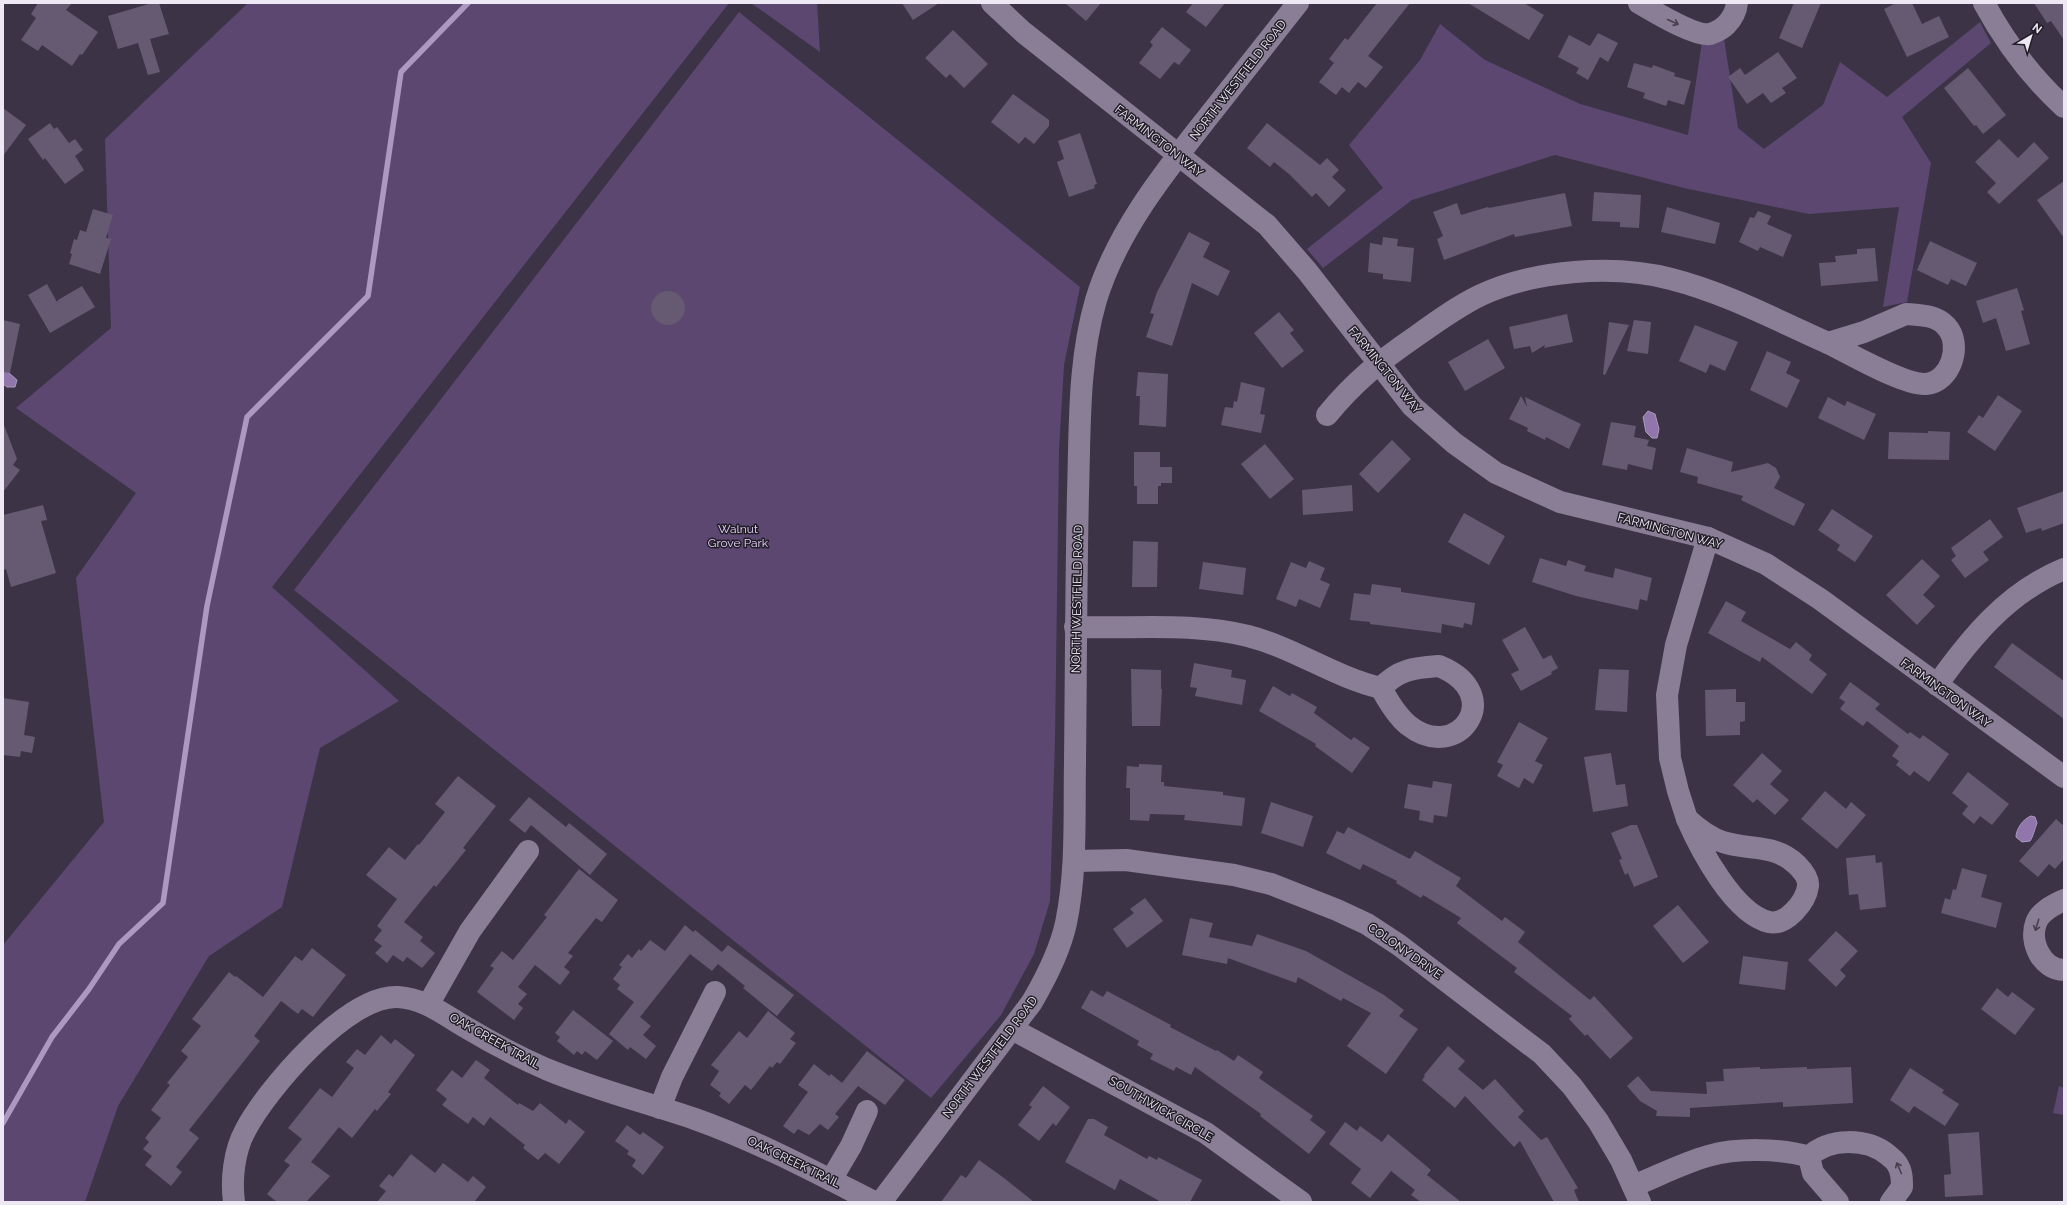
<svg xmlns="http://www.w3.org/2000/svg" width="2067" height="1205" viewBox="0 0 2067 1205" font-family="Raleway,sans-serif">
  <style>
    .green { fill: #5c4770 }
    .water { fill: #9076aa; stroke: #ac98c0 }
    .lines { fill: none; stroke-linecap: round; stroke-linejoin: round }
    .stream { stroke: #ac98c0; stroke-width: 5.5 }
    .building { fill: #655a71 }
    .minor { stroke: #8a7e96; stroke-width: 22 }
    .oneway { stroke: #463f4d }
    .labels { text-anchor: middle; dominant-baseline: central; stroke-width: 3; stroke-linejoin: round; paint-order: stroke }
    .street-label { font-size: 12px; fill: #eee8f5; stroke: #211d26 }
    .park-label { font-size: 12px; fill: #e7d0fe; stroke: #211d26 }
  </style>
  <rect width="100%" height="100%" fill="#3d3347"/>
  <g class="green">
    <path d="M248,3H729L272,587L399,701L320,748L282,907L209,956L118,1106L85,1202H3V945L104,822L76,578L136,493L16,408L111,328L105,139Z"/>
    <path d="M751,3H817L820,52Z"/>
    <path d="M739,12L1080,287L1064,365L1059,450L1055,739L1050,901L1034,954L1001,1015L931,1098L294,590Z"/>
    <path d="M1980,22L1991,43L1902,117L1931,163L1907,302L1883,307L1899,207L1809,214L1684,188L1555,155L1412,200L1323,268L1307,249L1383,188L1349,145L1420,60L1440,24L1485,60L1580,104L1688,135L1702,42L1724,39L1738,128L1764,149L1823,105L1840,62L1887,97Z"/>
    <path d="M2059,1086L2064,1088V1115L2053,1113Z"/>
  </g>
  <g class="water">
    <path d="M3,364L9,373L17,380L15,387H7L3,384Z"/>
    <path d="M1648,411L1655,414L1659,429L1657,438H1652L1646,432L1643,417Z"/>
    <path d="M2031,816L2035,817L2037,823C2035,828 2033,837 2030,841L2022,842L2016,837C2016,829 2023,819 2031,816Z"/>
  </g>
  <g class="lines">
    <path class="stream" d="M3,1123L52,1037L89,989L119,944L163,903L207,606L247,417L368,296L401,72L468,3"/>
  </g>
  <g class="building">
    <path d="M38,3H72L66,10L98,32L82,55L80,54L72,66L42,45L38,51L21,40L36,18L31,14Z"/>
    <path d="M152,3H159L169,34L150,39L160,72L148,75L138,43L118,49L108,16Z"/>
    <path d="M902,3H939L913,20Z"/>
    <path d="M1065,3H1101L1086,21Z"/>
    <path d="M1193,3H1225L1206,27L1186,12Z"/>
    <path d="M1377,3H1410L1368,56L1383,67L1366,88L1358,82L1349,93L1342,87L1336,95L1319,82L1334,63L1329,59L1345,38L1348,40Z"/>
    <path d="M1468,3H1524L1544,15L1529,40Z"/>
    <path d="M1794,3H1821L1802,48L1779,38Z"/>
    <path d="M1896,3H1912L1922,24L1939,16L1949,37L1907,57L1884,9Z"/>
    <path d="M2034,3H2064V40L2051,21L2047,23Z"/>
    <path d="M1162,27L1191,50L1179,65L1174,62L1160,79L1139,63L1153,45L1150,42Z"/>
    <path d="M953,30L988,64L964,88L950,74L946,78L925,58Z"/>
    <path d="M1598,33L1618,43L1608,62L1600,57L1588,80L1576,73L1579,68L1558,57L1569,35L1590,46Z"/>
    <path d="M1778,52L1797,78L1782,88L1786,93L1771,103L1763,93L1747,104L1728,77L1740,68L1745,75Z"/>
    <path d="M1634,63L1652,68L1653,65L1675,73L1674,76L1691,81L1684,105L1668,100L1666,106L1643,98L1645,93L1627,87Z"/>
    <path d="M1968,68L2006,115L1983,134L1976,125L1974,126L1944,88Z"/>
    <path d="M1013,94L1049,120V126L1034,144L1025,137L1019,144L991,122Z"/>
    <path d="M3,108L26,125L3,156Z"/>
    <path d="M50,123L54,129L57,127L69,143L75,139L83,150L75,156L84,170L65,184L45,158L43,160L28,139Z"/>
    <path d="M1267,123L1320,165L1327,158L1339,170L1332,177L1346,190L1329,207L1316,193L1312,197L1289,174L1274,162L1270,167L1247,148Z"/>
    <path d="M1080,133L1097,184L1094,185L1095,188L1069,197L1057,162L1064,159L1058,141Z"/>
    <path d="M1999,139L2018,158L2034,142L2049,158L1999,204L1987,192L1996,183L1975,162Z"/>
    <path d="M2064,181V238L2037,200Z"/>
    <path d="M1594,192L1641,195L1639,228L1620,227V222L1592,221Z"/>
    <path d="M1565,193L1572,226L1515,237L1514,234L1444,260L1437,239L1443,236L1433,212L1457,203L1461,215L1488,207L1489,208Z"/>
    <path d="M1667,207L1720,223L1715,244L1661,232Z"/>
    <path d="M93,209L113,215L106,238L111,239L100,274L69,264L72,254L70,253L74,239L77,240L80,230L86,232Z"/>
    <path d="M1758,211L1771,216L1767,224L1792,235L1783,257L1760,247L1758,251L1739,242L1750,217L1754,218Z"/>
    <path d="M1189,232L1210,243L1203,257L1230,271L1218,296L1192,283L1172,346L1146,337L1154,314L1150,313L1157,292Z"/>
    <path d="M1383,237L1398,239L1397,246L1414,248L1411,282L1383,279V274L1368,272L1370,243L1382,245Z"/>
    <path d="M1930,241L1977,263L1966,286L1951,279L1948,285L1917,270Z"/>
    <path d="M1875,248L1878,281L1821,286L1819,263L1836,262L1835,256L1857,254V249Z"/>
    <path d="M47,284L57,302L58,300L82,286L95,307L50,333L28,295Z"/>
    <path d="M2017,288L2024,310L2021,311L2030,344L2006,351L1996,318L1983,323L1976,301Z"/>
    <circle cx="668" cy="308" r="17"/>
    <path d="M1279,312L1294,330L1290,333L1304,351L1282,368L1254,333Z"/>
    <path d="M1567,314L1573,342L1544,348L1545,345L1532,353L1530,346L1514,349L1509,327Z"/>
    <path d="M3,320L20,324L10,373L3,372Z"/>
    <path d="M1634,320L1651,322L1648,354L1627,351Z"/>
    <path d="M1609,322L1629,325L1605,375L1603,374Z"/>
    <path d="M1695,325L1738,342L1725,371L1710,364L1706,373L1679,361Z"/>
    <path d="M1488,339L1505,368L1465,391L1448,362Z"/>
    <path d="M1767,351L1791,362L1786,373L1800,380L1787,408L1750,390Z"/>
    <path d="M1138,372L1168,374L1166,427L1139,425L1140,396H1136Z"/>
    <path d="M1241,382L1265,388L1260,414L1265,415L1261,433L1221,425L1225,407L1233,408L1234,401L1237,402Z"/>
    <path d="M1998,395L2022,411L1995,451L1967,432L1979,415L1983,418Z"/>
    <path d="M1521,396L1527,407L1525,397L1581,424L1569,449L1546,437L1545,440L1527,431L1528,428L1509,419Z"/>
    <path d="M1828,397L1845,406L1847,401L1876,414L1864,440L1818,418Z"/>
    <path d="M1611,422L1636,426L1634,437L1649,440L1647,446L1656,448L1652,470L1628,464L1627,470L1602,465Z"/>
    <path d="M4,425L17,459L13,465L20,470L3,492Z"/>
    <path d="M1928,431L1950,432L1949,460L1888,459L1889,432L1928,433Z"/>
    <path d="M1392,440L1411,459L1378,493L1359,474Z"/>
    <path d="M1265,444L1294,479L1270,499L1241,464Z"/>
    <path d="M1687,448L1733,462L1731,472L1768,463L1776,468L1780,477L1774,488L1805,504L1794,526L1741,500L1743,496L1697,483L1698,477L1680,472Z"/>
    <path d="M1134,452H1160V467H1172V483H1161V486H1158V504H1137V486H1134Z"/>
    <path d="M1352,485L1353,511L1303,515L1302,490Z"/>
    <path d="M2064,491V523L2042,531L2041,528L2026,533L2017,508Z"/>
    <path d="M43,505L47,520L41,521L56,573L11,587L6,569L3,570V515Z"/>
    <path d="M1832,509L1873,536L1855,562L1837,550L1840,545L1818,530Z"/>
    <path d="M1464,513L1505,536L1489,565L1448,542Z"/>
    <path d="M1990,519L2003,537L1983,552L1989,560L1965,578L1951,560L1956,556L1951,548Z"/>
    <path d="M1133,541L1158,542L1157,587H1132Z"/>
    <path d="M1540,558L1566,566L1568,560L1586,566L1584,571L1613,578L1615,568L1652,578L1647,601L1640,599L1638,610L1576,596L1532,582Z"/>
    <path d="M1922,559L1940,576L1923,595L1935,606L1917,625L1886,595Z"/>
    <path d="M1309,561L1325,568L1320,580L1330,584L1320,608L1299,599L1296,607L1276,599L1291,562L1306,568Z"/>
    <path d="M1203,562L1246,568L1243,595L1199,589Z"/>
    <path d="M1372,584L1401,588V592L1475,603L1472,625L1464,623L1463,628L1442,624L1441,633L1370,624V622L1350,620L1354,593L1370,595Z"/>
    <path d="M1726,601L1746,612L1741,621L1790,649L1796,642L1812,655L1809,660L1827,674L1812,694L1762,657L1760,662L1708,633Z"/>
    <path d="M1525,627L1543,659L1551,655L1558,668L1551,672L1552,674L1521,691L1511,674L1519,670L1502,640Z"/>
    <path d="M2012,643L2064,681V719L1994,667Z"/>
    <path d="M1194,663L1232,670L1231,677L1246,680L1242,705L1195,696L1197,688L1190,687Z"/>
    <path d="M1131,669L1161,670V689H1162L1160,726H1132Z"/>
    <path d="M1599,669L1629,670L1627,712L1595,710Z"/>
    <path d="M1850,682L1880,704L1875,709L1908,734L1910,732L1920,739L1923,735L1949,754L1929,782L1914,771L1910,776L1896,765L1899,761L1892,756L1899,746L1867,721L1863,726L1840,709L1845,702L1839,698Z"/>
    <path d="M1273,686L1290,696L1292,693L1317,707L1314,713L1351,740L1354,737L1370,748L1352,773L1315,746L1316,744L1259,711Z"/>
    <path d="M1736,689V702H1745V721L1740,722V735L1706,736L1705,690Z"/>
    <path d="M3,698L29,702L24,735L35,737L32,753L21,751L20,757L3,755Z"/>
    <path d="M1519,722L1548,738L1535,761L1543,765L1533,784L1524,778L1519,788L1497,776L1503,765L1497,762Z"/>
    <path d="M1611,753L1616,785L1625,784L1628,806L1593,812L1584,757Z"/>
    <path d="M1762,753L1782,771L1770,784L1789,800L1775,815L1757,799L1753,803L1733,785Z"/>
    <path d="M1139,764L1162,765L1161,782H1164V786L1223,792V795L1245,798L1242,826L1184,820L1185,815L1150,814L1149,821L1130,820V788H1126L1127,766L1139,767Z"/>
    <path d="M1968,772L2009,804L1992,825L1980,816L1974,824L1962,814L1968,806L1952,793Z"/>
    <path d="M458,776L496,806L463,848L466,850L436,887L434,885L404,922L423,937L420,941L435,953L422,968L407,957L403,962L393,955L387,963L375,953L382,946L374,940L382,930L377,926L397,899L366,875L389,847L405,860L418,844L419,845L445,812L435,804Z"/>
    <path d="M1433,781L1452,784L1447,817L1434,815L1433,823L1419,820L1420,811L1404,808L1408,784L1432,788Z"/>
    <path d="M1825,791L1846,809L1851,802L1866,815L1837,849L1801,819Z"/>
    <path d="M529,797L566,827L569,823L607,854L590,875L531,825L525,833L509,820Z"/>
    <path d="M1271,802L1313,816L1303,847L1261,833Z"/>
    <path d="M2056,819L2064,826V859L2055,869L2049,864L2038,877L2019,861Z"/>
    <path d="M1631,825H1637L1658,877L1634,887L1628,873L1625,875L1619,860L1622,859L1611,833Z"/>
    <path d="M1348,827L1410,859L1415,851L1461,878L1456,886L1502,921L1505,917L1525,932L1518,942L1590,1000L1594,996L1633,1038L1610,1059L1587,1034L1585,1036L1569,1019L1572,1016L1514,972L1517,968L1457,923L1461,918L1423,895L1421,898L1396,883L1397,881L1363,864L1360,870L1326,853L1337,831L1344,834Z"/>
    <path d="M1875,855L1876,863L1882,862L1886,907L1860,910L1858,894L1849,895L1846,858Z"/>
    <path d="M1962,868L1987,875L1981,897L2002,903L1996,928L1941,913L1945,898L1950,900L1953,889L1956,890Z"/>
    <path d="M579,869L618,900L602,922L596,918L568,953L573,956L564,967L570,972L560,985L535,965L518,987L527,994L518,1004L523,1008L514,1020L477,992L494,968L490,966L502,951L513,960L547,917L544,915Z"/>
    <path d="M1145,898L1163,921L1127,948L1113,929L1134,913L1130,909Z"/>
    <path d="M1678,905L1709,942L1683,963L1653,926Z"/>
    <path d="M1190,918L1213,923L1209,937L1252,946L1257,934L1306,951L1384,995L1404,1010L1399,1016L1418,1029L1386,1074L1347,1046L1371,1013L1343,998L1341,1001L1298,977L1296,983L1228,958L1227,964L1182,955Z"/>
    <path d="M685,925L693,932L695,930L722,952L728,945L794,995L777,1016L743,988L745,986L718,964L712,971L690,954L640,1017L651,1026L643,1035L656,1046L646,1059L630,1047L628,1050L609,1034L634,1002L617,989L620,985L613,979L622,967L619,965L628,954L632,958L639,949L641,951L650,940L665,951Z"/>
    <path d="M1836,931L1858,951L1840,970L1846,976L1836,987L1808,960Z"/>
    <path d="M312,948L346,975L313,1017L302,1009L298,1014L281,1001L254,1036L260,1041L189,1130L199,1138L176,1167L182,1172L171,1186L145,1165L152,1156L143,1149L149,1142L145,1138L161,1118L151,1110L170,1085L167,1083L188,1057L181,1051L201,1026L192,1019L229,972L235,977L236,976L263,997L295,956L302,961Z"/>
    <path d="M1743,956L1788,962L1785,990L1739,984Z"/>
    <path d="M1997,988L2008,997L2012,992L2035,1009L2015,1035L1981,1009Z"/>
    <path d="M1091,990L1103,997L1107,991L1171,1025L1170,1027L1216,1051L1217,1050L1234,1061L1238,1055L1263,1072L1259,1078L1313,1116L1310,1120L1326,1132L1309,1154L1260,1116L1261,1114L1195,1067L1191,1075L1176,1067L1174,1071L1150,1059L1153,1054L1137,1045L1139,1041L1081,1008Z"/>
    <path d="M573,1010L613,1041L597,1060L585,1051L582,1055L577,1051L574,1055L557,1041L560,1037L555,1033Z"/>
    <path d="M768,1011L795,1033L790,1039L796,1043L780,1064L777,1062L772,1068L770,1066L751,1090L745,1085L729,1104L719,1096L721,1093L710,1085L719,1071L711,1065L739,1031L747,1038Z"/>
    <path d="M381,1035L391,1044L395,1039L415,1055L388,1092L391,1094L377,1111L375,1109L352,1138L339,1127L311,1162L330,1176L306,1202H277L267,1194L290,1165L284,1161L302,1139L288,1128L320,1088L332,1097L354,1068L346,1062L357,1049L365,1055Z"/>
    <path d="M1448,1046L1465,1061L1458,1069L1483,1090L1495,1079L1524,1111L1518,1117L1541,1140L1547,1137L1578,1188L1574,1190L1579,1202H1554L1520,1141L1514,1147L1465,1096L1455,1108L1422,1080L1425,1076L1424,1075Z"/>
    <path d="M867,1051L905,1080L885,1105L858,1086L835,1114L839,1117L828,1130L820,1124L809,1135L798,1129L794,1134L783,1126L808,1092L798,1085L814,1064L829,1076L831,1074L842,1083Z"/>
    <path d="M476,1060L490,1070L484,1078L518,1105L519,1103L533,1111L540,1103L566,1124L569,1119L585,1132L559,1164L545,1153L538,1160L523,1148L525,1145L490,1117L484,1126L473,1117L468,1124L442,1105L447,1099L436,1090L452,1070L462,1078Z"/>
    <path d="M1760,1067V1069L1807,1067V1069L1851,1067L1853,1103L1783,1107V1102L1690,1108V1117L1656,1116L1657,1111L1640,1101L1627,1086L1638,1076L1651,1091L1707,1094L1706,1082L1724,1081L1723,1069Z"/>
    <path d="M1910,1068L1944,1090L1942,1093L1959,1104L1945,1126L1914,1106L1909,1113L1890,1100Z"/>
    <path d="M1043,1086L1070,1107L1056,1126L1053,1123L1039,1141L1018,1125L1032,1107L1029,1105Z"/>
    <path d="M1088,1119H1094L1108,1127L1104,1135L1147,1159L1149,1156L1157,1160L1158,1157L1202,1180L1190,1202H1161L1120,1179L1115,1190L1065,1162Z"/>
    <path d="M1345,1122L1357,1131L1360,1126L1382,1142L1388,1134L1431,1170L1427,1175L1461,1202H1421L1411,1195L1415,1190L1391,1171L1370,1198L1351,1183L1361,1169L1329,1144Z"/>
    <path d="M627,1125L640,1135L643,1132L664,1147L643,1175L632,1166L636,1160L627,1154L629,1151L615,1141Z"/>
    <path d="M1979,1132L1983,1195L1945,1197L1944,1175L1951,1174L1948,1134Z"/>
    <path d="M411,1154L435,1173L443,1163L468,1182L473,1176L486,1187L474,1202H377L386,1191L379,1186L389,1174L393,1177Z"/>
    <path d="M979,1160L1004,1178L1034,1202H941L961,1175L966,1178Z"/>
  </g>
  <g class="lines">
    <g class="minor">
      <path d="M992,3L1023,32L1267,225L1307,271L1412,406L1454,443L1496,473L1560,502L1708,538L1766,564L1820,599L2064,777"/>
      <path d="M1639,3C1653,11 1695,37 1710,34C1716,32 1722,29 1726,25C1733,18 1736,12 1737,3"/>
      <path d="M1984,3C2005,42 2031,77 2064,107"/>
      <path d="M1906,314C1920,315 1936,315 1946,326C1963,344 1951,382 1926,384C1905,386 1849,353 1828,343L1864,332Z"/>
      <path d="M1327,415C1354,382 1380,361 1415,337C1436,322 1458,306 1481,295C1535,270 1614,264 1671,279C1726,293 1776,320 1828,343"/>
      <path d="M1075,627C1133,629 1192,622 1248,636C1295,648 1334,677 1381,688"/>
      <path d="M1439,666C1508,694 1458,765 1408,725C1396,715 1388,701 1381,688C1399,669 1414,668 1439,666Z"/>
      <path d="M1937,685C1971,637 2008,592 2064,569"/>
      <path d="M1687,819C1698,829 1709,838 1723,842C1750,851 1774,843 1797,865C1802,870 1809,878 1808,886C1806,902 1786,926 1769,922C1734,914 1700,849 1687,819Z"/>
      <path d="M1687,819L1678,791L1670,758L1667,695L1676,645L1708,538"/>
      <path d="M1074,861L1126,860L1234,875L1271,884L1337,910L1367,924L1399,945L1542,1054L1572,1086L1598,1121L1621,1160L1640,1202"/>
      <path d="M2064,900C2054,905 2040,911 2036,923C2029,942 2042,970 2064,970"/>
      <path d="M428,1005L470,931L528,851"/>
      <path d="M1012,1029L1206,1133L1301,1202"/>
      <path d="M660,1108L672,1077L715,992"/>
      <path d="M831,1180L851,1146L867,1111"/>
      <path d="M1633,1186C1658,1176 1683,1163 1708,1156C1736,1148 1781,1148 1809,1157"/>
      <path d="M234,1202C231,1180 234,1151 245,1131C266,1090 348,994 398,997C426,999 444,1015 467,1028C492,1043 519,1057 546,1069C594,1089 645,1102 695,1119C757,1141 815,1172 874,1202"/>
      <path d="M881,1202L1032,1002C1046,978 1060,951 1066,923C1077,870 1074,816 1075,762C1076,672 1076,582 1078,493C1080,429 1078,361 1096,300C1117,231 1164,173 1208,117C1238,79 1268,41 1298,3"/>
      <path d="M1838,1202L1813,1173L1809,1157C1829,1137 1867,1138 1888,1155C1891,1158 1895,1160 1897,1164C1902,1171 1902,1179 1902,1187L1891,1202"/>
    </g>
  </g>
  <defs><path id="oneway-shaft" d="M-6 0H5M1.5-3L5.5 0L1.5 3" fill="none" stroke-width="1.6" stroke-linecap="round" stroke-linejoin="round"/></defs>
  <g class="oneway">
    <use href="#oneway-shaft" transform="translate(1673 22) rotate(24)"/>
    <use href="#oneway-shaft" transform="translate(2037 925) rotate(107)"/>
    <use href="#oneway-shaft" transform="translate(1899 1168) rotate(-113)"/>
  </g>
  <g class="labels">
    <g class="street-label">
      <text transform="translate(1238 80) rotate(-52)">NORTH WESTFIELD ROAD</text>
      <text transform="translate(1159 141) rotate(38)">FARMINGTON WAY</text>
      <text transform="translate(1385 370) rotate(51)">FARMINGTON WAY</text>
      <text transform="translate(1670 531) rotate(15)">FARMINGTON WAY</text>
      <text transform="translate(1077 599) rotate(-89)">NORTH WESTFIELD ROAD</text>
      <text transform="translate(1946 693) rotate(36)">FARMINGTON WAY</text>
      <text transform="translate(1405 951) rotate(35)">COLONY DRIVE</text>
      <text transform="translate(495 1041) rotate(29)">OAK CREEK TRAIL</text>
      <text transform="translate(990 1057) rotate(-53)">NORTH WESTFIELD ROAD</text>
      <text transform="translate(1161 1109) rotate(30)">SOUTHWICK CIRCLE</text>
      <text transform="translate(794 1162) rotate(26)">OAK CREEK TRAIL</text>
    </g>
    <g class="park-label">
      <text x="738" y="529">Walnut<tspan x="738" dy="14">Grove Park</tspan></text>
    </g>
  </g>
  <rect width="2067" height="1205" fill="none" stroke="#eee8f5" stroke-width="8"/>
  <g transform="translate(2031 36) rotate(38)" stroke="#211d26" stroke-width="3" paint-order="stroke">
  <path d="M0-3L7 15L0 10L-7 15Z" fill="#eee8f5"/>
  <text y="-6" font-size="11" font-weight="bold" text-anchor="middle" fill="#eee8f5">N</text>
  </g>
</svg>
